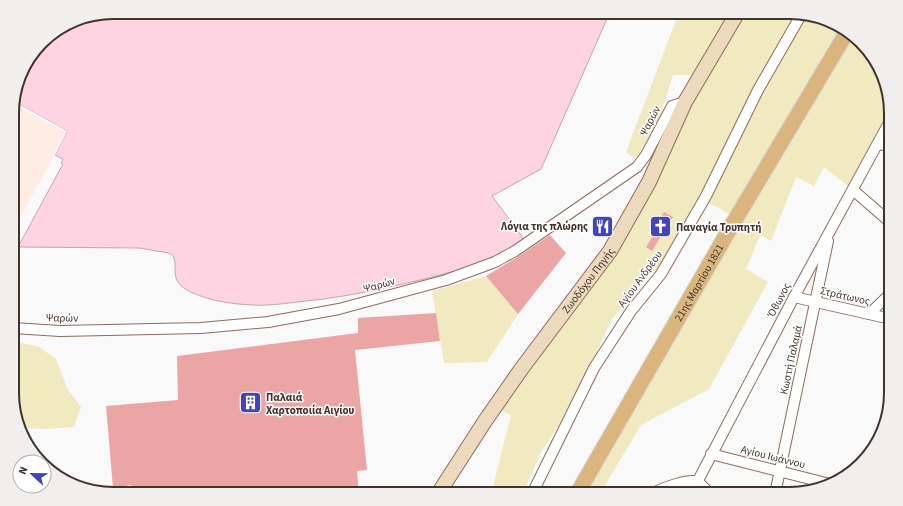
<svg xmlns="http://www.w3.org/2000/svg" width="903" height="506" viewBox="0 0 903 506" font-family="'Source Sans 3',sans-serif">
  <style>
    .built { fill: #ffece3 }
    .green { fill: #f1e9bf }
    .water { fill: #fed4e3; stroke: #c6a4ac }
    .pier { fill: #f9f9f9 }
    .building { fill: #eba5a4 }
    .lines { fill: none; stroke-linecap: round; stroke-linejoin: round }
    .minor-casing { stroke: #8d6b5b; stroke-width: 12 }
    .tertiary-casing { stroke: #8d6b5b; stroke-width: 14 }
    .secondary-casing { stroke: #8d6b5b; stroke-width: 16 }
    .primary-casing { stroke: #d9d6d5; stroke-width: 17 }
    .minor { stroke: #fff; stroke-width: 10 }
    .tertiary { stroke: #fff; stroke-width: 12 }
    .secondary { stroke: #eddabe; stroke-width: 14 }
    .primary { stroke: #dab67e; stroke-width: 15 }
    .labels { text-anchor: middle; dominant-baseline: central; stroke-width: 3; stroke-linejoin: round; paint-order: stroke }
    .street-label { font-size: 11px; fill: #42332c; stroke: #fff }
    .poi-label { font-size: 11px; font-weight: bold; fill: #42332c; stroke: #fff; text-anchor: start }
    .rim { fill: none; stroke: #42332c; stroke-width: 2 }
  </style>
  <rect width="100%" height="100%" fill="#f9f9f9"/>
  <path class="built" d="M13,101L67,131L13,231Z"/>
  <g class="green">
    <path d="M679,12H709L726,22L694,75H673L659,118L637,157L631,156L626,152Z"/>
    <path d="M743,12H791L840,25L848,33L730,214L699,198L656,273L644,272L637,291L611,320L598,350L559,425L541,452L523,494H491L511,415L500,410L609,260L689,107Z"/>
    <path d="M853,37L874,57L891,106V119L853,190L824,167L814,186L796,177L771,241L760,235L746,269L768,282L709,389L641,425L600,494H587L688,314Z"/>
    <path d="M486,276L518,314L487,362L444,363L432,291Z"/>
    <path d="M13,341L39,347L56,359L68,390L81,407L74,427L47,429L21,428L13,406Z"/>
  </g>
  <path class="water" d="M113,12H610L541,169L492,196L524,239C495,263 455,271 420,280C382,289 345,297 306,301C288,303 270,306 252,305C232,304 211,301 193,293C162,280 184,261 169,253L139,248L18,247L63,164L61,163L63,159L55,155L67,131L13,101L22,68L46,37L74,20Z"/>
  <path class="pier" d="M13,101L67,131L55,155L53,154L65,132L13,104Z"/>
  <g class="building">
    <path d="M709,12H728L723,20Z"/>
    <path d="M664,212L673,217L652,251L646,247L655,233L652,231Z"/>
    <path d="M550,235L566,253L518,314L486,276L519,256Z"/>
    <path d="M436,313L440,341L355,350L367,470L357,471L359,494H132L131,485L113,488L106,406L178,400L177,356L358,333V318Z"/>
  </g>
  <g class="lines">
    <defs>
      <g id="minor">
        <path d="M878,144L891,146"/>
        <path d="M853,190L891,223"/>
        <path d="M794,297L891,319"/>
        <path d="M869,314L891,293"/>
        <path d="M13,328L60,331L201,328L268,322L339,309L446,280L495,262L515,251L637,167L646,155L672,106L685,102"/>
        <path d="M711,454L830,484"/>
        <path d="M532,494L594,368L631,311L661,274L706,196L758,90L801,15"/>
        <path d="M691,494L794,297L891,119"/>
        <path d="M775,494L828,241"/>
      </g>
      <g id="tertiary">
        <path d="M698,483L709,494"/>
        <path d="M654,494C662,489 690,479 698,483"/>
      </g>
      <g id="secondary">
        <path id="s1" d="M438,494L485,421L522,368L610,251L649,182L685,102L738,12"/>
      </g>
      <g id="primary">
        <path id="s2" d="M577,494L732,225L847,32"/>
      </g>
    </defs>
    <use href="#minor" class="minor-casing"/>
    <use href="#tertiary" class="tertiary-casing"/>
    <use href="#secondary" class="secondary-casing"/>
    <use href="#primary" class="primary-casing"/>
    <use href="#minor" class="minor"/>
    <use href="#tertiary" class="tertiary"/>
    <use href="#secondary" class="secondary"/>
    <use href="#primary" class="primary"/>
  </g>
  <defs>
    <symbol id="restaurant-square" viewBox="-11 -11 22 22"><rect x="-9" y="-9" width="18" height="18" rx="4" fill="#4244b9" stroke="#fff"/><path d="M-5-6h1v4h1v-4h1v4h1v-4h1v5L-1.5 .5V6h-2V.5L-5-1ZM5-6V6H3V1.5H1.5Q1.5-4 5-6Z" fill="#fff"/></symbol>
    <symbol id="church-square" viewBox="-11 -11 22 22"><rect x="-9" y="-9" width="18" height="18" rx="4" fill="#4244b9" stroke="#fff"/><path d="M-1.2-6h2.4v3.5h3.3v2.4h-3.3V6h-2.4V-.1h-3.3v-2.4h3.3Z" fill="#fff"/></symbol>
    <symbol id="building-square" viewBox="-11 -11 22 22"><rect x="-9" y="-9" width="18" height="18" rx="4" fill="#4244b9" stroke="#fff"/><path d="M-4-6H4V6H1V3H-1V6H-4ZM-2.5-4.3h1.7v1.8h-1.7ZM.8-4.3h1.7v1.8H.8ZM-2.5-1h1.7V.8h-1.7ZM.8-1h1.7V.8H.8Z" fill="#fff"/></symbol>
  </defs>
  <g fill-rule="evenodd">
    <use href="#restaurant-square" x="590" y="214" width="25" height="25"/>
    <use href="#church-square" x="648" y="214" width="25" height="25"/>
    <use href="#building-square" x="238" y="390" width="25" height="25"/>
  </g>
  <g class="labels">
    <g class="street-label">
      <text transform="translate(650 121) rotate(-62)">Ψαρών</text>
      <text transform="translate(640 279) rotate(-54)">Αγίου Ανδρέου</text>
      <text stroke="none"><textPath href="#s1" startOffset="261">Ζωοδόχου Πηγής</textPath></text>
      <text stroke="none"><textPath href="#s2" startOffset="244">21ης Μαρτίου 1821</textPath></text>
      <text transform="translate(379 285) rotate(-15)">Ψαρών</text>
      <text transform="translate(845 296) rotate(13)">Στράτωνος</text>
      <text transform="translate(779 300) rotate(-62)">Όθωνος</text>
      <text transform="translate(62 318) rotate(1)">Ψαρών</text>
      <text transform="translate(791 360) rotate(-78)">Κωστή Παλαμά</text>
      <text transform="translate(773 457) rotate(14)">Αγίου Ιωάννου</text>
    </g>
    <g class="poi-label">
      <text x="588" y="226" text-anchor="end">Λόγια της πλώρης</text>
      <text x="676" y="227">Παναγία Τρυπητή</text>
      <text x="266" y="397">Παλαιά<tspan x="266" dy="13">Χαρτοποιία Αιγίου</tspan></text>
    </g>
  </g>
  <path d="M0 0H903V506H0ZM113 19H790A94 94 0 0 1 884 113V393A94 94 0 0 1 790 487H113A94 94 0 0 1 19 393V113A94 94 0 0 1 113 19Z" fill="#f0efee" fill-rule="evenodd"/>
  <path class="rim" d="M113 19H790A94 94 0 0 1 884 113V393A94 94 0 0 1 790 487H113A94 94 0 0 1 19 393V113A94 94 0 0 1 113 19Z"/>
  <g transform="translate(32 474) rotate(292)"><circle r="19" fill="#ffffff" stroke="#b3adab"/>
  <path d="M0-3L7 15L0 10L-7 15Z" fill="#4244b9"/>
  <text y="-6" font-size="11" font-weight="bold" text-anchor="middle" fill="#42332c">N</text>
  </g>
</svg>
